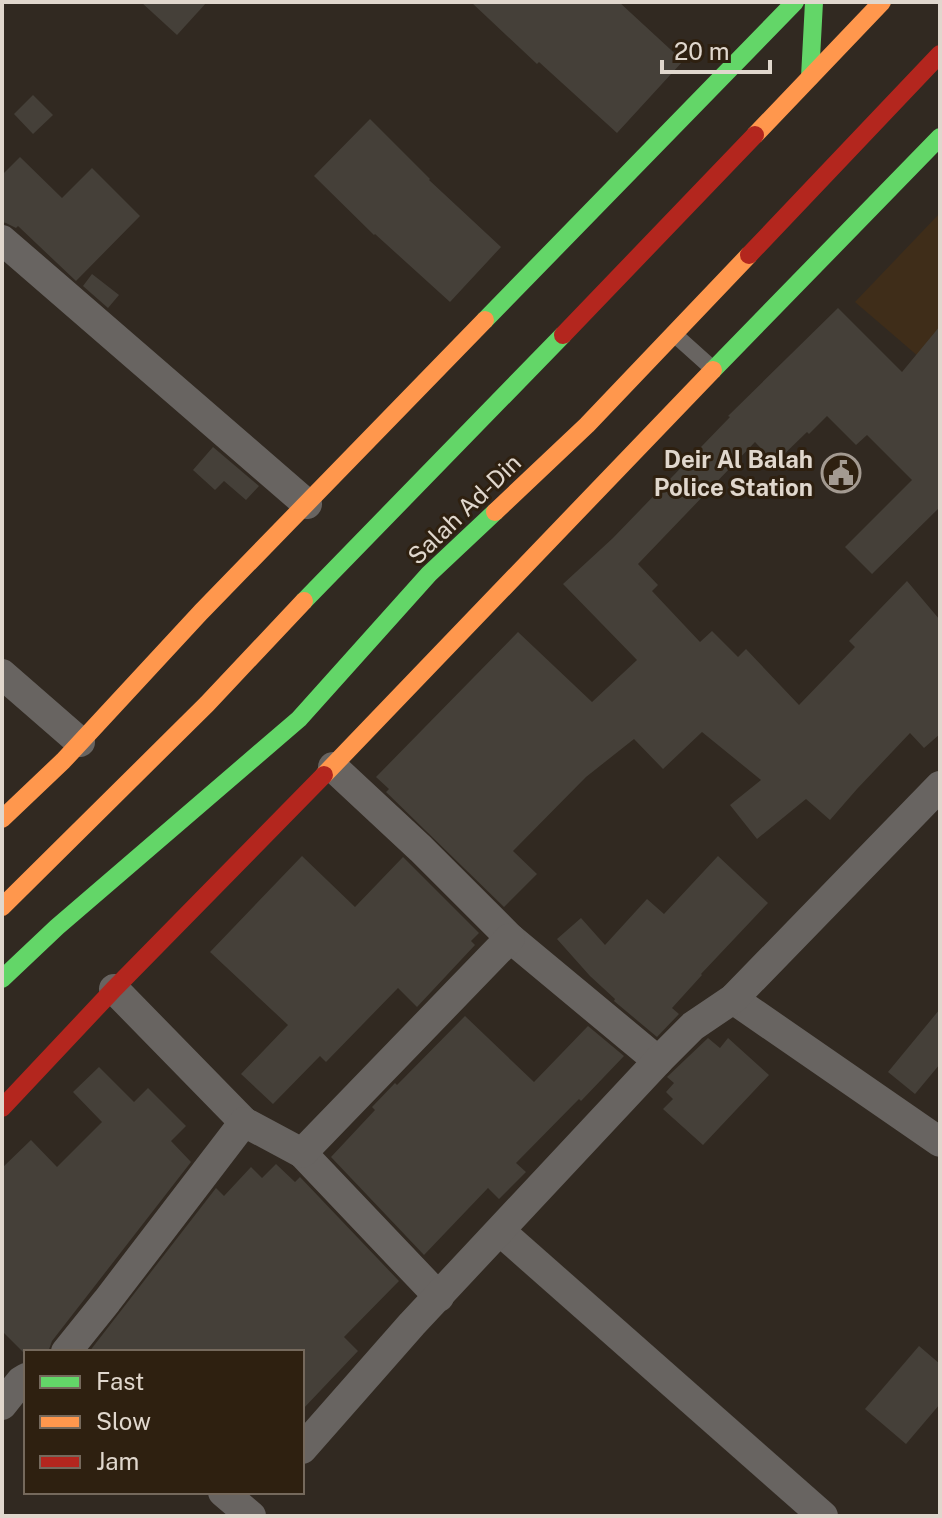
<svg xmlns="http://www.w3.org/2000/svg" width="942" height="1518" viewBox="0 0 942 1518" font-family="'Public Sans',sans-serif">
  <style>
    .built { fill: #3f2d19 }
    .building { fill: #454039 }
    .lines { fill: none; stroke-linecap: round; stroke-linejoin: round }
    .lane { stroke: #686461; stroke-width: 16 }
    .street { stroke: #686461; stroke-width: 30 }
    .fast { stroke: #63d668; stroke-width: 18 }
    .slow { stroke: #ff974d; stroke-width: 18 }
    .jam { stroke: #b3261e; stroke-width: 18 }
    .labels { text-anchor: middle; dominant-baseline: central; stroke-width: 6; stroke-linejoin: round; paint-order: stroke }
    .poi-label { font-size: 24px; font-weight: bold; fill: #e0d7cd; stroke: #2e2010; text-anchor: end }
    .street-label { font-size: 24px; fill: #e0d7cd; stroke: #2e2010 }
  </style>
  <rect width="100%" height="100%" fill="#312921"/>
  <path class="built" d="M940,213V375L855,302Z"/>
  <g class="building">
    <path d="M141,2H207L177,35Z"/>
    <path d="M471,2H619L683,61L617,133L539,62L537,64Z"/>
    <path d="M33,95L53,115L33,134L14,114Z"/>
    <path d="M370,119L430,179L429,180L501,247L450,302L375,234L374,235L314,176Z"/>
    <path d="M20,157L62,198L92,168L140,216L76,281L18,226L16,228L6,223L2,222V175Z"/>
    <path d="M92,274L119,295L108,308L83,286Z"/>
    <path d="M838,308L902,372L940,326V509L939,508L872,574L845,547L912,480L867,435L856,445L827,416L809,434L807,432L775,463L755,442L638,564L658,585L652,591L700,642L712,631L738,657L746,649L799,705L855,647L849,641L907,581L940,620V734L924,748L910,733L857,789L830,820L806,799L757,839L730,805L761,780L702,732L663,769L634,739L586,777L513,851L537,874L504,907L386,792L389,789L376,777L518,632L592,702L637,660L563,584L613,538L730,417L728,416Z"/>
    <path d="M213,447L259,486L246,500L224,481L215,490L193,470Z"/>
    <path d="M302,856L355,907L403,857L479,933L471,941L475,945L417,1007L398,988L326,1062L320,1056L273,1104L241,1074L288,1025L210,952Z"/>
    <path d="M718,856L768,903L701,974L702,975L672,1008L679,1014L657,1037L614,1001L615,999L590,976L557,939L581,918L605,945L647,899L664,914Z"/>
    <path d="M940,1009V1064L915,1094L888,1072Z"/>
    <path d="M465,1016L534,1082L588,1026L624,1056L581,1101L579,1099L516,1163L526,1172L499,1199L488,1188L424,1255L331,1157L375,1110L372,1107L395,1083L397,1085Z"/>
    <path d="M708,1038L720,1048L728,1038L769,1075L703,1145L663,1109L673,1099L666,1092L674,1083L667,1077Z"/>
    <path d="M99,1067L134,1102L148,1088L186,1126L171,1141L191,1162L52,1341L48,1352H23L2,1331V1168L31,1140L57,1167L102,1122L73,1092Z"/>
    <path d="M276,1164L295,1182L300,1177L399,1281L344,1337L358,1351L302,1410V1352H89L216,1188L224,1196L251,1167L262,1178Z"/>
    <path d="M919,1346L940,1364V1404L906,1444L865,1409Z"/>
  </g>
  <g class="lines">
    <path class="lane" d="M674,334L713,369"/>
    <g class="street">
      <path d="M2,240L307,504"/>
      <path d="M2,674L80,742"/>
      <path d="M333,767L421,849L510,938L658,1061"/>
      <path d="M114,989L244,1122"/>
      <path d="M733,999L940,1142"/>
      <path d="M302,1153L439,1297"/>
      <path d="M500,1231L823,1516"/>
      <path d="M66,1352L107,1301L244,1122L302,1153L510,938"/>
      <path d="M2,1405L21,1381L26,1378"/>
      <path d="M302,1449L412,1324L658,1061L693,1026L733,999L940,786"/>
      <path d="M223,1492L251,1516"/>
    </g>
    <g class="fast">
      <path d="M810,77L814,2"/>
      <path d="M485,320L795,2"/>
      <path d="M713,370L940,137"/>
      <path d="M304,601L563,335"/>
      <path d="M2,979L57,927L299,719L429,574L495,512"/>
    </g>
    <g class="slow">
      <path d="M755,135L882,2"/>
      <path d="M495,512L587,425L749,255"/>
      <path d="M324,775L713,370"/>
      <path d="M2,819L63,761L201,612L485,320"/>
      <path d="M2,907L207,704L304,601"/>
    </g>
    <g class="jam">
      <path d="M749,255L940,54"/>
      <path d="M563,335L755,135"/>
      <path d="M2,1108L114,989L324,775"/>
    </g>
  </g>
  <defs>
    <symbol id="civic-ring" viewBox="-11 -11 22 22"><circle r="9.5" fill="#2e2010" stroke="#a39a91" stroke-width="1.5"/><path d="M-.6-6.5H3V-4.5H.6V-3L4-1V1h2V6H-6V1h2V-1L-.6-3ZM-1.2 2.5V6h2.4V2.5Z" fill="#a39a91"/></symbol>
  </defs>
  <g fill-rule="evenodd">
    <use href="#civic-ring" x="819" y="451" width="44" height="44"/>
  </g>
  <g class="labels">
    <g class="poi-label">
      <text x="813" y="459">Deir Al Balah<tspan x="813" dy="28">Police Station</tspan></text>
    </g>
    <g class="street-label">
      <text transform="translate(464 509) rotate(-44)">Salah Ad-Din</text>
    </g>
  </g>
  <rect width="942" height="1518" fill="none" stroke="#e0d7cd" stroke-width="8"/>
  <rect x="24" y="1350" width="280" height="144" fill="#2e2010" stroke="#75695c" stroke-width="2"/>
  <rect x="40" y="1376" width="40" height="12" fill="#63d668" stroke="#75695c" stroke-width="2"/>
  <text x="96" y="1390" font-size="24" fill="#e0d7cd">Fast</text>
  <rect x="40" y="1416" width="40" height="12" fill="#ff974d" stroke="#75695c" stroke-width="2"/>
  <text x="96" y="1430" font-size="24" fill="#e0d7cd">Slow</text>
  <rect x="40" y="1456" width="40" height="12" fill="#b3261e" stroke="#75695c" stroke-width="2"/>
  <text x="96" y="1470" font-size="24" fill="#e0d7cd">Jam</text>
  <path d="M662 60v12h108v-12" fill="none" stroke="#e0d7cd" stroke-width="4"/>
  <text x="674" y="60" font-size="24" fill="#e0d7cd" stroke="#2e2010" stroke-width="6" paint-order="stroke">20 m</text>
</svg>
